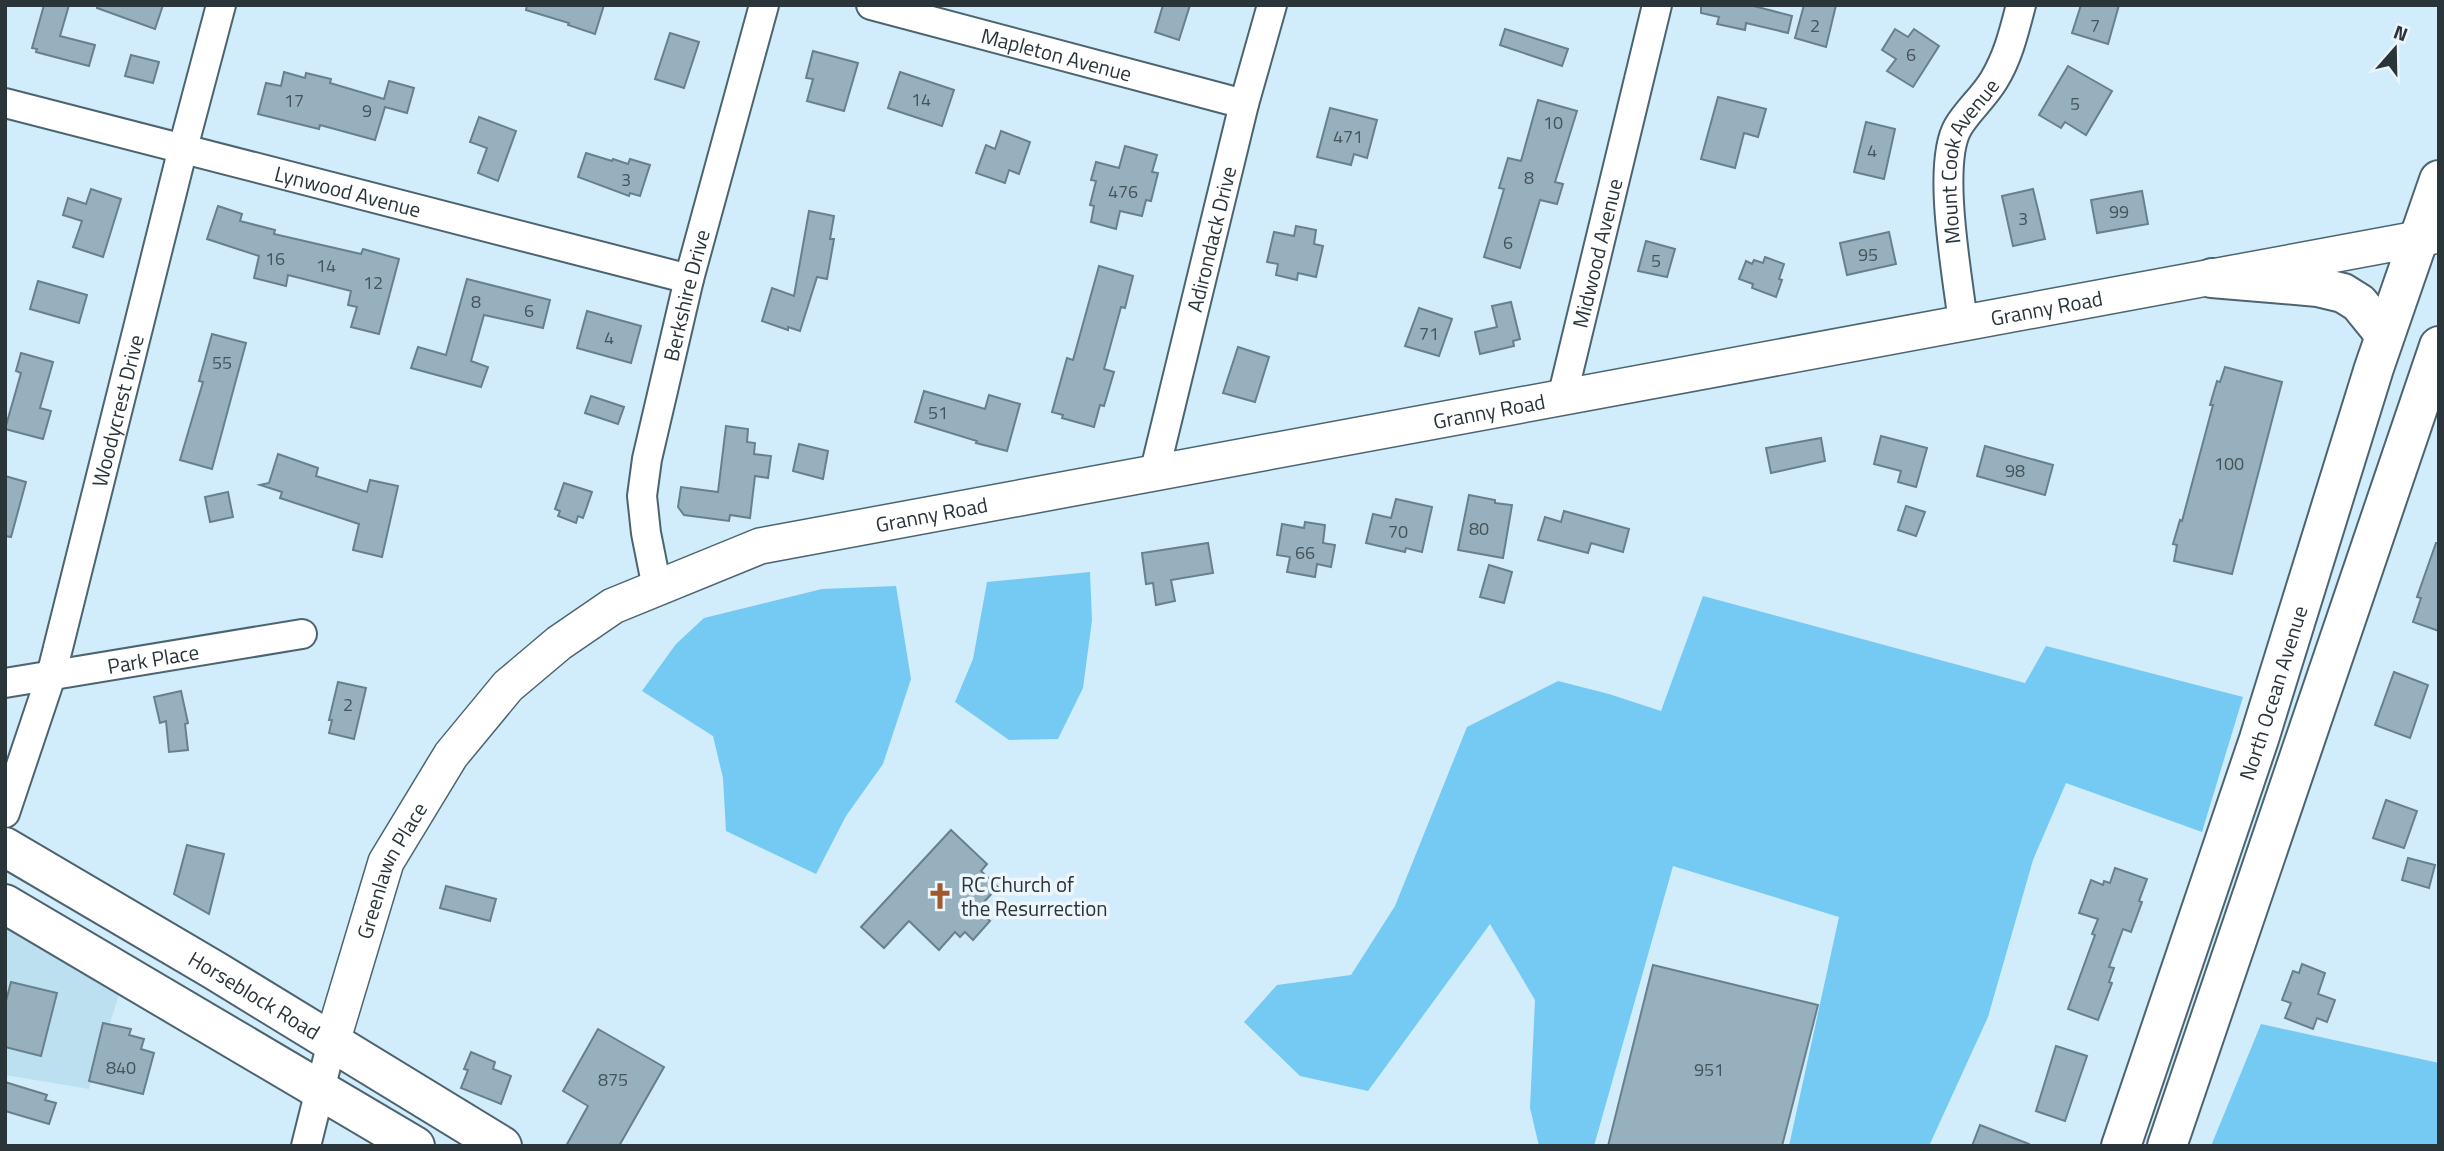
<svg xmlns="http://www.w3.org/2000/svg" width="2444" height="1151" viewBox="0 0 2444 1151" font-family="'Titillium Web',sans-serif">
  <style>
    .built { fill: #bde0f1 }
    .green { fill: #75caf3 }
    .building { fill: #97b0be; stroke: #68808c; stroke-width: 2 }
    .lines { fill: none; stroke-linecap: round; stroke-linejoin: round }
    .minor-casing { stroke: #4d6470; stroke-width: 32 }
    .tertiary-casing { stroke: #4d6470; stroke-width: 38 }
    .primary-casing { stroke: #4d6470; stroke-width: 42 }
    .trunk-casing { stroke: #4d6470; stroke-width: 42 }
    .minor { stroke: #fff; stroke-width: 28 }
    .tertiary { stroke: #fff; stroke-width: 35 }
    .primary { stroke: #fff; stroke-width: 38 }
    .trunk { stroke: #fff; stroke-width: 38 }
    .labels { text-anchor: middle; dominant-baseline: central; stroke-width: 7; stroke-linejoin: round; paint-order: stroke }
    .number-label { font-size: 18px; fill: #45545b }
    .street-label { font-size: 21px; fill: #2a353a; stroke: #ecf6fc }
    .poi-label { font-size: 21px; fill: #2a353a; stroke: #ecf6fc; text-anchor: start }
  </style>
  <rect width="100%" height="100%" fill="#d1ecfa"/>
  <path class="built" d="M5,899L124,979L89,1089L5,1075Z"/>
  <g class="green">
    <path d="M1090,572L1092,620L1083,688L1058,739L1009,740L955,702L973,659L987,582Z"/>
    <path d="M896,586L911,679L883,764L846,816L816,874L726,831L723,778L713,736L642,691L676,644L704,618L822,589Z"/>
    <path d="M1703,596L2025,683L2046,646L2243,697L2202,832L2066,783L2033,860L1988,1017L1929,1146H1789L1839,917L1673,866L1594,1146H1539L1530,1108L1535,1000L1490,924L1368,1091L1300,1076L1244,1022L1277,985L1351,975L1395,906L1467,727L1558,681L1609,694L1661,711Z"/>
    <path d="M2261,1024L2439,1063V1146H2211Z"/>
  </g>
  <g class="building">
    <path d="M44,5H69L60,36L95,45L89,66L36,52L37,49L32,48Z"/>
    <path d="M97,5H163L155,29L97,8Z"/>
    <path d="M527,5H604L595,34L568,25L569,23L526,10Z"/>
    <path d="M1163,5H1190L1179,40L1155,32Z"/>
    <path d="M1701,5H1750L1792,16L1788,33L1746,23L1745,30L1717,24L1719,17L1701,13Z"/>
    <path d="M1804,5H1836L1826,47L1795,38Z"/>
    <path d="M2081,5H2119L2108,44L2072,33Z"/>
    <path d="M1505,29L1568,49L1562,66L1500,45Z"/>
    <path d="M1895,29L1908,37L1914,29L1939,46L1913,87L1887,71L1896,59L1882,50Z"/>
    <path d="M670,33L699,42L684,88L655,79Z"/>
    <path d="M813,51L858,63L844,111L807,101L813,79L806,78Z"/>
    <path d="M131,55L159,62L153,83L125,76Z"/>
    <path d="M2068,66L2112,91L2086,135L2065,122L2061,128L2039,115Z"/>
    <path d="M284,72L305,78L306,73L331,79L330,83L384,99L389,81L414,88L407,113L385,107L375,140L320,125L319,129L258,114L266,83L281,86Z"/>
    <path d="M900,72L954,90L942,126L888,108Z"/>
    <path d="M1718,97L1766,109L1758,137L1744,133L1735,168L1701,159Z"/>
    <path d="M1538,100L1577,111L1555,182L1563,184L1557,204L1540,200L1520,268L1484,257L1504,189L1499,188L1508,158L1521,161Z"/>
    <path d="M1330,108L1377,120L1367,158L1354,154L1351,165L1317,157Z"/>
    <path d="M479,117L516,131L498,181L478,173L487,148L470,142Z"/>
    <path d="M1866,122L1895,129L1884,179L1854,172Z"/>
    <path d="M1001,131L1030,142L1019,174L1009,170L1005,183L976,173L986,145L995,149Z"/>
    <path d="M1125,146L1157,155L1152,172L1158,173L1151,201L1146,200L1142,216L1120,211L1116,229L1091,222L1094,206L1090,205L1096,181L1091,180L1096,162L1119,168Z"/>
    <path d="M586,153L612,161L613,159L628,164L630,159L650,165L640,196L630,193L629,196L578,177Z"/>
    <path d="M91,189L121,199L103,257L73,247L82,221L63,215L68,198L86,204Z"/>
    <path d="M2033,189L2045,239L2013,246L2002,196Z"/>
    <path d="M2142,191L2148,224L2097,233L2091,200Z"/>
    <path d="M218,206L242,214L240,221L275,230L274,234L361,254L363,249L399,259L379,334L351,327L357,307L348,305L351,291L288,275L286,286L254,278L259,256L207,239Z"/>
    <path d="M809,211L834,216L830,239H834L827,279L817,277L800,331L788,327V330L762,321L772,288L794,296Z"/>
    <path d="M1296,226L1316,230L1314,244L1323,246L1316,277L1298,273L1297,280L1276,275L1278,264L1267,262L1274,232L1294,236Z"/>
    <path d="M1889,232L1896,264L1847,275L1840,243Z"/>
    <path d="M1646,241L1675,249L1667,277L1638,271Z"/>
    <path d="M1765,257L1784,264L1779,279L1782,280L1776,297L1752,288L1753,284L1739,279L1746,261L1752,264L1754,260L1763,263Z"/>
    <path d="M1099,266L1133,276L1125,308L1121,307L1104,369L1114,372L1104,406L1100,405L1094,427L1062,418L1063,415L1052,412L1067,358L1073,360Z"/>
    <path d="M467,279L550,300L543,328L484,315L471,361L488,367L481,387L411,368L418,347L446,355Z"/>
    <path d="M38,281L87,295L79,323L30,309Z"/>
    <path d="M1511,302L1520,339L1513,341L1514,346L1480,354L1475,332L1497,327L1492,306Z"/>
    <path d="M1419,308L1452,319L1439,356L1405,346Z"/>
    <path d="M587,311L641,326L631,363L577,348Z"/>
    <path d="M212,334L246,343L212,469L180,460L203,382L199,381Z"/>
    <path d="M1238,347L1269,357L1255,402L1223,393Z"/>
    <path d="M21,353L53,362L40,408L51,411L43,439L5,429L21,373L16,371Z"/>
    <path d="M2225,367L2282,382L2232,574L2174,561L2177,545L2173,544L2180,520L2182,521L2213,405H2210L2217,381L2220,382Z"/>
    <path d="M924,391L985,409L989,395L1020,404L1007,451L976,443L977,441L915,422Z"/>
    <path d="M591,396L624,407L618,424L585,413Z"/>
    <path d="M726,426L748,429L747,442L755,443L754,454L771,456L768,478L755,476L750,518L730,515L729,521L684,515L678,507L681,487L718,492Z"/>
    <path d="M1881,436L1927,448L1916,487L1898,482L1901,471L1874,464Z"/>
    <path d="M1821,438L1825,461L1771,473L1766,448Z"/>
    <path d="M799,444L828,451L823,479L793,471Z"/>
    <path d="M1985,446L2053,465L2045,495L1977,476Z"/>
    <path d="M278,454L318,468L316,476L367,492L370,480L398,486L382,557L353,550L359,524L280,498L282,492L260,485L269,483Z"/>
    <path d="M5,476L26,482L11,537L5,536Z"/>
    <path d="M564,483L592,492L583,518L578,516L576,523L558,516L560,511L555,509Z"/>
    <path d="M228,492L233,517L210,522L205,497Z"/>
    <path d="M1469,495L1495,500V503L1512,505L1503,558L1458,550Z"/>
    <path d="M1396,499L1432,507L1422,552L1406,548L1405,552L1366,543L1373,514L1391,518Z"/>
    <path d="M1906,506L1925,512L1916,536L1898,530Z"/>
    <path d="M1564,511L1629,529L1623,552L1591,543L1588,553L1538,540L1545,517L1561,522Z"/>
    <path d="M1305,522L1325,525L1323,543L1335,545L1331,567L1317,564L1315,577L1287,572L1290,557L1277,555L1282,524L1304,528Z"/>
    <path d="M1208,543L1213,573L1171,580L1175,601L1156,605L1153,583L1146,584L1142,553Z"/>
    <path d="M2436,543H2439V631L2413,622L2421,598L2417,597Z"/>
    <path d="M1489,565L1512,572L1504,603L1480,597Z"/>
    <path d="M2394,672L2428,685L2410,738L2375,725Z"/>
    <path d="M338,682L366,688L354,739L329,733L332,720H329Z"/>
    <path d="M181,691L188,723L185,724L188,750L169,752L166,721L160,723L154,697Z"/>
    <path d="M2386,800L2417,811L2404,848L2373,838Z"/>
    <path d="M951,830L987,864L981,871L998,887L982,904L986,909L981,914L990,921L973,940L965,932L960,937L955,932L939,950L909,921L884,948L861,927Z"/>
    <path d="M187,845L224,854L209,914L174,894Z"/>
    <path d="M2408,858L2435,865L2429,888L2402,880Z"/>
    <path d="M2115,868L2147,879L2139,901L2142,902L2131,932L2123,929L2109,967L2114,968L2109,982L2112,983L2098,1020L2068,1009L2095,935L2092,934L2098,919L2079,913L2091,880L2103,885L2104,881L2110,883Z"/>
    <path d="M446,886L496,899L490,921L440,908Z"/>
    <path d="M2302,964L2325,973L2318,994L2335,1000L2327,1022L2317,1018L2313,1029L2285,1018L2291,1003L2282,1000L2293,971L2299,973Z"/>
    <path d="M1653,965L1818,1005L1782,1146H1608Z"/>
    <path d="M11,982L57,993L41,1056L5,1047V1005Z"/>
    <path d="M103,1023L131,1029L129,1035L144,1039L141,1049L154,1053L143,1094L89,1081Z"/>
    <path d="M598,1029L664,1067L619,1146H566L588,1106L563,1091Z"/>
    <path d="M2056,1046L2087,1056L2065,1121L2036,1111Z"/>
    <path d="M471,1052L495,1062L493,1069L511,1076L501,1104L461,1088L468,1070L464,1069Z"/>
    <path d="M5,1082L47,1095L45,1100L56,1103L49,1124L5,1111Z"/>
    <path d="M1980,1125L2029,1144V1146H1972Z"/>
  </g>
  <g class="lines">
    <defs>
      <g id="minor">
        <path id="s1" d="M871,5L1244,104"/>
        <path id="s2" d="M5,103L689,279"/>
        <path id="s3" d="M1963,323C1958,278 1936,165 1958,127C1968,110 1984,97 1994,80C2008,57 2014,32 2021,5"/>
        <path id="s4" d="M1562,398L1657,5"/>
        <path id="s5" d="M1154,474L1244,104L1272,5"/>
        <path id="s6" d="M657,588L646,533L642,496L647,459L689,279L764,5"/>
        <path id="s7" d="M5,683L302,634"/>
        <path id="s8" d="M5,813L51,676L183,148L221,5"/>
        <path d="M306,1146L332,1042"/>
      </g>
      <g id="tertiary">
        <path id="s9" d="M332,1042L386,862L451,755L508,686L559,643L613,606L760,546L2439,235"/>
      </g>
      <g id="primary">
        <path id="s10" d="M5,847L214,970L502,1146"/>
        <path d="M5,904L415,1146"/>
      </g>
      <g id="trunk">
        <path d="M2212,278L2318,287L2343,293L2359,303L2385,335"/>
        <path id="s11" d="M2121,1146L2259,739L2374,368L2439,180"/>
        <path d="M2167,1146L2439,346"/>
      </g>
    </defs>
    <use href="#minor" class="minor-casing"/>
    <use href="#tertiary" class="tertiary-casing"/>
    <use href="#primary" class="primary-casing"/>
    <use href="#trunk" class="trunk-casing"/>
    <use href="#minor" class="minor"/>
    <use href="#tertiary" class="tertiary"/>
    <use href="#primary" class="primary"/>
    <use href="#trunk" class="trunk"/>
  </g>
  <defs>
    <symbol id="church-bare" viewBox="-9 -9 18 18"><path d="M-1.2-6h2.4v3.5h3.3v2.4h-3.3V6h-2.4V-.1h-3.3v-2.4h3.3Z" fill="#9e592d" stroke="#ecf6fc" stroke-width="2.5" paint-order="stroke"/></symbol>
  </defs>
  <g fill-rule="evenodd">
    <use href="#church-bare" x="921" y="877" width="38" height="38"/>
  </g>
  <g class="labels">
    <g class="number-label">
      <text x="1815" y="25">2</text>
      <text x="2095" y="25">7</text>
      <text x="1911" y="54">6</text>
      <text x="921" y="99">14</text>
      <text x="294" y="100">17</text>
      <text x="2075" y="103">5</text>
      <text x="367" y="110">9</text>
      <text x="1553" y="122">10</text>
      <text x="1348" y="136">471</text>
      <text x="1872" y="150">4</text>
      <text x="1529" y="177">8</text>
      <text x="626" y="179">3</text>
      <text x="1123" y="191">476</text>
      <text x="2119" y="211">99</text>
      <text x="2023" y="218">3</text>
      <text x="1508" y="242">6</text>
      <text x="1868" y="254">95</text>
      <text x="275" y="258">16</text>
      <text x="1656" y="260">5</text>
      <text x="326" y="265">14</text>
      <text x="373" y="282">12</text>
      <text x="476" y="301">8</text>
      <text x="529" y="310">6</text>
      <text x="1429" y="333">71</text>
      <text x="609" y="337">4</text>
      <text x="222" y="362">55</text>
      <text x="938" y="412">51</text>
      <text x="2229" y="463">100</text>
      <text x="2015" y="470">98</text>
      <text x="1479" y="528">80</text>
      <text x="1398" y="531">70</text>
      <text x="1305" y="552">66</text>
      <text x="348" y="704">2</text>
      <text x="121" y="1067">840</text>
      <text x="1709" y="1069">951</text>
      <text x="613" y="1079">875</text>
    </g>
    <g class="street-label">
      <text stroke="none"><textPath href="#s1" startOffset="192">Mapleton Avenue</textPath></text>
      <text stroke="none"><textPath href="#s3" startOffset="168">Mount Cook Avenue</textPath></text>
      <text stroke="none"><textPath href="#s2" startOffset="354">Lynwood Avenue</textPath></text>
      <text stroke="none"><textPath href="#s5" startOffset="242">Adirondack Drive</textPath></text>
      <text stroke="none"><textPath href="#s4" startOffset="149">Midwood Avenue</textPath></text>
      <text stroke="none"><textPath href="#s6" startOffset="299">Berkshire Drive</textPath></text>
      <text stroke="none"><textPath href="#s9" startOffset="2002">Granny Road</textPath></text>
      <text stroke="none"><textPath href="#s8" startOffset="418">Woodycrest Drive</textPath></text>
      <text stroke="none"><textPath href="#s9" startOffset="1435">Granny Road</textPath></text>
      <text stroke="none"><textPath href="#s9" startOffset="868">Granny Road</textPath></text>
      <text stroke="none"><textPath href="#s7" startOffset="150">Park Place</textPath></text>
      <text stroke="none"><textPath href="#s11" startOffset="478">North Ocean Avenue</textPath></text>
      <text stroke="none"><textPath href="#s9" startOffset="182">Greenlawn Place</textPath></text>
      <text stroke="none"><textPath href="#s10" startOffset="290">Horseblock Road</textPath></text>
    </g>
    <g class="poi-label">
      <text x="961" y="884">RC Church of<tspan x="961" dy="24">the Resurrection</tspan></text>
    </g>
  </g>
  <rect width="2444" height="1151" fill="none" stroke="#2a353a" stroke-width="14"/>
  <g transform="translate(2395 49) rotate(20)" stroke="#ecf6fc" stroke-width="5" paint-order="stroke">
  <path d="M0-5L12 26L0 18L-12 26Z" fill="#2a353a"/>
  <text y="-10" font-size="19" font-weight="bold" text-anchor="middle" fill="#2a353a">N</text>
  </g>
</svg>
